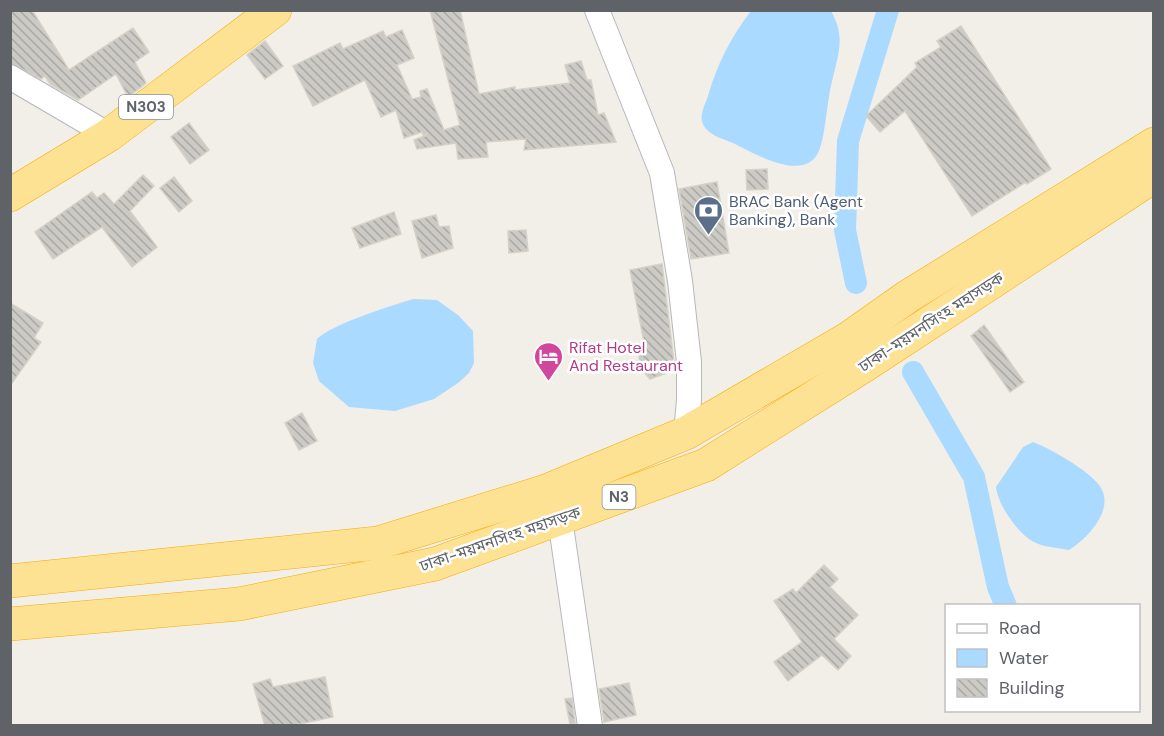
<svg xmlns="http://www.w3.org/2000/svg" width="1164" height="736" viewBox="0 0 1164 736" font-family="'DM Sans','Noto Sans Bengali',sans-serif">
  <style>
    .water { fill: #aadaff }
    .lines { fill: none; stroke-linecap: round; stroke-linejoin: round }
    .canal { stroke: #aadaff; stroke-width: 22 }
    .building { fill: url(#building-back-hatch); stroke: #d6d1c6; stroke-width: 1.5 }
    .street-casing { stroke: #b5b8bc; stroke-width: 26 }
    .highway-casing { stroke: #f9ab00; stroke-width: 34 }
    .street { stroke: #fff; stroke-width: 24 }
    .highway { stroke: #fde293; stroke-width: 33 }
    .labels { text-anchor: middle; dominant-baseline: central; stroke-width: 5; stroke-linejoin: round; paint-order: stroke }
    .shield { fill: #fff; stroke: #8f9295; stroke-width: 1.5 }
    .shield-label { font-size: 15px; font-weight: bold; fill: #5f6368 }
    .service-label { font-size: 16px; fill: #4e5e75; stroke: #fff; text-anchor: start }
    .street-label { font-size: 16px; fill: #5f6368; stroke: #fff }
    .hotel-label { font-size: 16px; fill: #b23c85; stroke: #fff; text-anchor: start }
  </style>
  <defs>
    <pattern id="building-back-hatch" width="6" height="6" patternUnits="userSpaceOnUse" patternTransform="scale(1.5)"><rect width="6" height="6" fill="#cccac5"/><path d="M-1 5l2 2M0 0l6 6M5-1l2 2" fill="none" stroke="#a9a8a4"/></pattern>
  </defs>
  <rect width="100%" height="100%" fill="#f1efe8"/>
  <g class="water">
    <path d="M751,11H831C847,38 837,57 831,86C827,102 825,140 818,153C803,182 755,154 735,144C725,139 711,137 704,126C698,117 705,105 708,96C717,64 731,37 751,11Z"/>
    <path d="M413,299L437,300L458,315L473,331L474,363L469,373L458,383L434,399L395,411L349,407L319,381L313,363L317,339C332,324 391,306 413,299Z"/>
    <path d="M1033,442C1051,449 1088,470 1099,485C1117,508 1087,539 1069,550C1058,548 1042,547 1032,541C1017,532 998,505 996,487L1023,447Z"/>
  </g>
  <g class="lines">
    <g class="canal">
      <path d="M856,283L845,230L848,141L888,10"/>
      <path d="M913,372L974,477L998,587L1006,606"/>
    </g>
  </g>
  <g class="building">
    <path d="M10,10H32L69,70L133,28L149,52L135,62L146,83L128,97L116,74L78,100L50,84L45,76L41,79L10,63Z"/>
    <path d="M430,10H460L479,94L515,87V90L570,83L565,65L581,61L587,80H591L598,115L604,113L616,142L524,150L526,139L486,142L488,157L458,159L456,143L417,149L414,140L427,135V134L423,135L422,132L404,138L396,110L381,117L365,80L313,106L293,66L340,43L343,49L383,31L386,37L402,30L414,58L397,65L412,99L421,97L420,91L427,89L444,130L460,125Z"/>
    <path d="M961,26L1051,169L1027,184L1026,182L972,216L905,111L880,132L866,116L917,67L915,63L941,47L937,41Z"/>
    <path d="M265,41L283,66L265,79L247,55Z"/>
    <path d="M189,123L209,150L190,164L171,137Z"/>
    <path d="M767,169L768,189L747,190L746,170Z"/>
    <path d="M143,175L154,186L130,211L157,247L132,267L102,227L53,259L35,232L92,192L97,198L104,193L114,204Z"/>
    <path d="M174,177L192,201L179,212L160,188Z"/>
    <path d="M717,182L729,253L691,259L679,189Z"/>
    <path d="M394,212L401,234L360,248L352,228Z"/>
    <path d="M436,215L439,227L449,226L453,248L422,258L412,221Z"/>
    <path d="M526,230L528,251L509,253L508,231Z"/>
    <path d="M662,264L675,370L650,379L640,367L638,344L644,342L630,270Z"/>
    <path d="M10,303L43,323L34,338L41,342L10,386Z"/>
    <path d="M984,325L1024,382L1010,392L971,336Z"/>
    <path d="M302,413L317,441L299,450L285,423Z"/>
    <path d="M824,565L838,579L830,587L858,615L834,639L851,656L838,670L822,655L788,681L774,662L802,642L774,601L793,589L796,593Z"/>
    <path d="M325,677L333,717L290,726H265L253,684L270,679L273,687Z"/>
    <path d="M629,683L636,715L604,722L599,689Z"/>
    <path d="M572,698L575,723L570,724L565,699Z"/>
  </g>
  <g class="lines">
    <defs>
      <g id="street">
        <path d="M597,10L662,173L680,281L689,362V400L686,433"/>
        <path d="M10,77L109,135"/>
        <path d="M560,519L590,726"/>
      </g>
      <g id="highway">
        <path d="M10,195L109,135L275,10"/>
        <path d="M10,581L378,543L546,491L686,433L849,338L907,297L1154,144"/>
        <path d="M10,624L239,604L435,564L706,465L865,365L1154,176"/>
      </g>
    </defs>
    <use href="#street" class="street-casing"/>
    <use href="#highway" class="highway-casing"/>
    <use href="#street" class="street"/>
    <use href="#highway" class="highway"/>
  </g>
  <defs>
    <symbol id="bank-pin" viewBox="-11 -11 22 30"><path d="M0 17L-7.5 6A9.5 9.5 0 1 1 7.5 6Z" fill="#5c6f8a" stroke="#fff"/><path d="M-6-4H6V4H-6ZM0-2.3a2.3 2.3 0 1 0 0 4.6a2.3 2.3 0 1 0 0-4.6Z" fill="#fff"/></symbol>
    <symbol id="hotel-pin" viewBox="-11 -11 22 30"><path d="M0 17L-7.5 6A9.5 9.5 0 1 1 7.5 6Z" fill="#d1479c" stroke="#fff"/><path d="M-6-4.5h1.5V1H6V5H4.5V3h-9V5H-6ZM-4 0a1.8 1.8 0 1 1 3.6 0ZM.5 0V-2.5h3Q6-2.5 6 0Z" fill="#fff"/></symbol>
  </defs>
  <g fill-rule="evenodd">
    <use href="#bank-pin" x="692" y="194" width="33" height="45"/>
    <use href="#hotel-pin" x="532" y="340" width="33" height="45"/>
  </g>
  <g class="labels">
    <g class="shield">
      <rect x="119" y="95" width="54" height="24" rx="4.5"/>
      <rect x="602.5" y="485" width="33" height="24" rx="4.5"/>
    </g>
    <g class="shield-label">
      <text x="146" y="107">N303</text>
      <text x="619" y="497">N3</text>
    </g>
    <g class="service-label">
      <text x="729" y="201">BRAC Bank (Agent<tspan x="729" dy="18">Banking), Bank</tspan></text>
    </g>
    <g class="street-label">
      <text transform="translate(931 322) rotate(-33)">ঢাকা-ময়মনসিংহ মহাসড়ক</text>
      <text transform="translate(500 539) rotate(-19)">ঢাকা-ময়মনসিংহ মহাসড়ক</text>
    </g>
    <g class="hotel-label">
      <text x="569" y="347">Rifat Hotel<tspan x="569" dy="18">And Restaurant</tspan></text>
    </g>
  </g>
  <rect width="1164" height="736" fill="none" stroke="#5f6368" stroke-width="24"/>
  <rect x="945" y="604" width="195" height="108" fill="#ffffff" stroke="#bfc1c3" stroke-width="1.5"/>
  <rect x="957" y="624" width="30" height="9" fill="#ffffff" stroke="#bfc1c3" stroke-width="1.5"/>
  <text x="999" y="634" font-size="18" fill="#5f6368">Road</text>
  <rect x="957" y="649" width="30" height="18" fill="#aadaff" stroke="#bfc1c3" stroke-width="1.5"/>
  <text x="999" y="664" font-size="18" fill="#5f6368">Water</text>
  <rect x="957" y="679" width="30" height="18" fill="url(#building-back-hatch)" stroke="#bfc1c3" stroke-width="1.5"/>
  <text x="999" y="694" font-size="18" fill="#5f6368">Building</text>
</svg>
